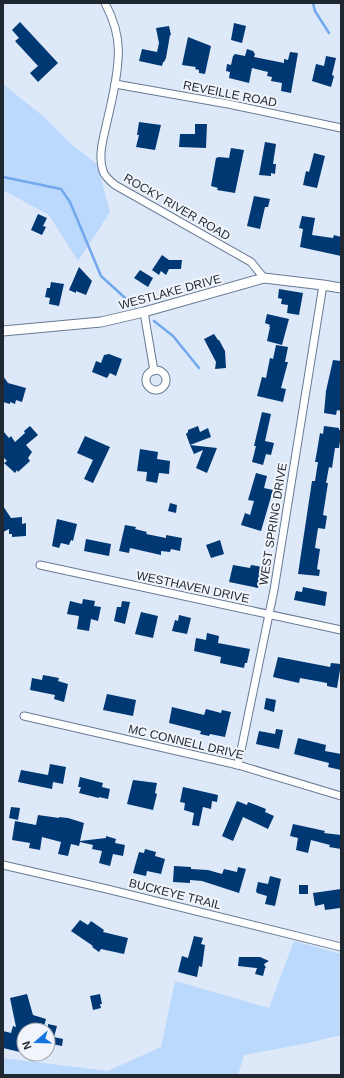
<svg xmlns="http://www.w3.org/2000/svg" width="344" height="1078" viewBox="0 0 344 1078" font-family="Arial,sans-serif">
  <style>
    .green { fill: #bbd8fd }
    .lines { fill: none; stroke-linecap: round; stroke-linejoin: round }
    .stream { stroke: #72a8ed; stroke-width: 2.5 }
    .building { fill: #003874 }
    .street-casing { stroke: #687a93; stroke-width: 9 }
    .secondary-casing { stroke: #687a93; stroke-width: 11 }
    .street { stroke: #fff; stroke-width: 7 }
    .secondary { stroke: #fff; stroke-width: 9 }
    .labels { text-anchor: middle; dominant-baseline: central; stroke-width: 4; stroke-linejoin: round; paint-order: stroke }
    .street-label { font-size: 12px; fill: #1f2731; stroke: #f1f5fb }
  </style>
  <rect width="100%" height="100%" fill="#dde9f9"/>
  <g class="green">
    <path d="M3,84L44,117L72,145L97,164L110,212L78,261L49,215L3,190Z"/>
    <path d="M294,941L341,954V1035L308,1043L244,1055L238,1075H3V1058L108,1071L161,1047L175,981L269,1008Z"/>
  </g>
  <g class="lines">
    <g class="stream">
      <path d="M313,3L315,11L329,33"/>
      <path d="M3,177L61,189L70,202L101,276L135,307"/>
      <path d="M154,321L173,336L199,368"/>
    </g>
  </g>
  <g class="building">
    <path d="M20,22L58,63L38,82L30,73L38,66L15,41L19,38L12,30Z"/>
    <path d="M234,23L246,26L242,43L231,40Z"/>
    <path d="M169,26L171,35H170L166,58L164,62H163L162,66L139,61L142,49L157,52L159,43L156,28Z"/>
    <path d="M188,37L211,46L205,74L199,73V70L195,69L196,67L182,65Z"/>
    <path d="M247,49L253,51L255,54L254,57L284,63V59L288,60L290,52L298,53L291,93L281,91L282,83L271,81L272,77L267,76L268,72L252,68L249,83L229,78L230,72L226,71L227,64L231,65L233,56L235,54L245,56Z"/>
    <path d="M326,56L336,58L332,75L334,76L331,87L312,81L316,64L324,66Z"/>
    <path d="M139,122L161,125L155,150L136,147L139,135H137Z"/>
    <path d="M195,124H207L206,148L179,147L180,134H195Z"/>
    <path d="M265,142L276,144L273,164H276L275,174L271,173V176L259,175Z"/>
    <path d="M231,148L244,150L235,193L217,190L218,188L211,186L216,158L219,157L229,158Z"/>
    <path d="M314,153L325,156L317,188L303,185L306,171L309,172Z"/>
    <path d="M254,196L270,199L268,207H265L260,229L247,226Z"/>
    <path d="M38,214L47,218L43,226L46,227L42,235L31,230Z"/>
    <path d="M302,216L315,218L312,235L333,238L334,235L341,237V256L300,247L303,229L299,228Z"/>
    <path d="M162,255L169,260H182L181,269H169L166,275L161,271L159,275L152,270Z"/>
    <path d="M79,267L92,281L86,295L76,291V293L69,290Z"/>
    <path d="M140,270L153,278L148,287L134,278Z"/>
    <path d="M51,282L64,284L59,306L49,304L50,298L45,297L47,288H50Z"/>
    <path d="M279,289L303,293L299,315L287,313L288,305L281,304L282,299L278,298Z"/>
    <path d="M267,314L289,319L282,345L267,341L270,327H269L270,325L265,323Z"/>
    <path d="M214,334L218,340H219L225,351L226,368L215,369L216,362L204,339Z"/>
    <path d="M276,345L288,347L285,362H288L281,388L286,389L283,402L257,396L262,377L266,378L270,358L273,359Z"/>
    <path d="M109,354L122,359L116,376L110,373L107,378L92,372L96,361L101,363L104,355Z"/>
    <path d="M333,360L341,361V411L337,410L336,415L324,413L326,391Z"/>
    <path d="M3,376L8,383L26,388L22,402L16,400L15,404L10,402V404L3,402Z"/>
    <path d="M262,412L271,414L265,441L274,443L271,455L266,454L263,465L252,462L256,446H254Z"/>
    <path d="M30,426L38,435L26,445L32,452L28,458L30,461L18,472L17,470L15,473L4,463L7,461L3,457V431L9,438L11,436L15,442L25,433L24,431Z"/>
    <path d="M198,426L200,432L208,428L211,437L190,445L186,434L188,432V430Z"/>
    <path d="M324,426L339,428V430H341V435L339,448H335L332,468L329,467L326,483H328L323,515L327,516L325,529L318,528L315,548L320,549L317,569L320,570L319,576L298,574L312,481H315L318,462H315L317,451L320,433L323,434Z"/>
    <path d="M85,436L110,447L93,483L84,479L93,460L77,453Z"/>
    <path d="M190,445L217,448L207,473L196,468L203,450L194,454Z"/>
    <path d="M140,449L158,452L157,459L170,461L169,474L159,473L157,483L146,481L147,472L137,471Z"/>
    <path d="M256,473L267,476L264,488L273,490L261,531L241,525L245,513L250,515L254,501L248,500Z"/>
    <path d="M170,503L177,505L176,513L168,511Z"/>
    <path d="M3,506L11,518L22,517V524L26,523V536L12,537V534H9V529L3,532Z"/>
    <path d="M57,519L77,524L73,541L71,540L69,545L61,543L59,548L52,546Z"/>
    <path d="M125,525L136,527L135,529L147,532L146,534L166,538V535L182,538L180,551L171,549L170,552L161,551V555L130,548L129,553L119,551Z"/>
    <path d="M86,539L111,544L109,556L84,551Z"/>
    <path d="M220,540L224,554L211,558L206,545Z"/>
    <path d="M233,565L250,568L251,565L263,567L258,588L229,582Z"/>
    <path d="M303,587L327,592L325,606L294,600L296,591L302,592Z"/>
    <path d="M83,599L95,601L94,606L101,607L98,621L91,619L89,631L77,629L79,616L67,614L70,601L82,604Z"/>
    <path d="M122,601L130,602L125,624L114,621L117,607H121Z"/>
    <path d="M141,612L158,616L153,638L135,634Z"/>
    <path d="M179,615L191,618L187,634L172,631L175,620L178,621Z"/>
    <path d="M207,633L219,636L218,643L250,649L247,663H245L244,668L220,663L221,657L194,651L196,638L206,640Z"/>
    <path d="M278,657L330,667L331,663L341,664L337,688L327,686V683L300,678L299,683L273,677Z"/>
    <path d="M43,675L59,678L58,681L68,684L64,702L54,699L55,695L30,690L32,678L42,680Z"/>
    <path d="M107,694L136,700L133,716L103,710Z"/>
    <path d="M266,698L276,700L274,712L264,709Z"/>
    <path d="M172,707L204,715L206,709L221,713L222,710L231,712L225,737L210,734L209,736L200,734L201,731L169,723Z"/>
    <path d="M276,729L283,730L279,749L256,744L259,731L275,734Z"/>
    <path d="M298,738L326,745L325,751L341,754V770L328,767L329,763L294,754Z"/>
    <path d="M50,764L66,767L63,784L53,782L52,789L18,782L21,770L48,775Z"/>
    <path d="M80,777L103,783L102,787L110,789L108,799L99,797V798L79,793L81,787H78Z"/>
    <path d="M133,780L157,783L155,793L157,794L153,810L127,804Z"/>
    <path d="M183,787L218,795L217,802L212,801L211,809L203,807L199,826L192,825L194,813L184,810L185,803L180,802Z"/>
    <path d="M237,801L247,805L248,802L266,809L265,812L274,816L268,829L243,817L233,841L222,836Z"/>
    <path d="M11,807L20,808L18,820L9,818Z"/>
    <path d="M38,815L59,818V817L68,818L84,823L80,841L106,838V836L116,839L115,843L125,845L123,856L113,854L110,866L99,863L102,851L92,849L93,845L80,842L79,846L71,844L68,856L58,854L61,842L42,837L40,850L29,848L30,843L12,840L15,821L36,825Z"/>
    <path d="M293,824L325,831L324,833L341,835V849L329,847L330,845L311,840L308,853L296,850L298,838L290,836Z"/>
    <path d="M145,849L156,852L155,856L165,859L161,874L147,871L146,876L133,873L139,852L144,853Z"/>
    <path d="M174,866L191,867V869L208,870L222,874L224,869L237,872L238,867L246,869L239,893L202,881L190,880V883L173,882Z"/>
    <path d="M270,876L281,879L275,906L265,904L267,896L257,893L256,891L258,882L268,884Z"/>
    <rect x="299" y="885" width="9" height="9"/>
    <path d="M341,889L340,908L325,910L324,904L315,906L313,893Z"/>
    <path d="M80,920L88,925L91,921L104,930L103,932L128,938L124,954L101,949L99,952L92,947L93,946L71,931Z"/>
    <path d="M194,936L203,938L201,944L205,945L202,967L199,966L197,977L178,972L182,956L188,958Z"/>
    <path d="M239,957H260L269,961L264,964L266,968H265L263,976L255,974L257,968L238,966Z"/>
    <path d="M27,994L33,1015L46,1019L43,1030H24V1053L3,1048V1031L11,1033L13,1026L16,1027L10,998Z"/>
    <path d="M100,994L102,1004H100L101,1008L93,1010L90,996Z"/>
    <path d="M48,1024L57,1026L54,1037L63,1039L62,1046L52,1044L50,1051H48Z"/>
  </g>
  <g class="lines">
    <defs>
      <g id="street">
        <path d="M105,3C114,20 120,40 118,59C117,82 111,104 106,126C103,140 98,156 103,171C105,177 110,181 115,185L251,262L264,278"/>
        <path d="M115,84L228,104L341,128"/>
        <path d="M144,312L154,371"/>
        <circle cx="156" cy="380" r="10"/>
        <path d="M40,565L341,630"/>
        <path d="M24,716L238,765L341,796"/>
        <path d="M238,765L274,590L323,285"/>
        <path d="M3,865L107,889L341,947"/>
      </g>
      <path id="secondary" d="M3,331L101,322L144,312L264,278L323,285L341,288"/>
    </defs>
    <use href="#street" class="street-casing"/>
    <use href="#secondary" class="secondary-casing"/>
    <use href="#street" class="street"/>
    <use href="#secondary" class="secondary"/>
  </g>
  <g class="labels">
    <g class="street-label">
      <text transform="translate(230 94) rotate(11)">REVEILLE ROAD</text>
      <text transform="translate(177 207) rotate(30)">ROCKY RIVER ROAD</text>
      <text transform="translate(170 292) rotate(-15)">WESTLAKE DRIVE</text>
      <text transform="translate(273 524) rotate(-81)">WEST SPRING DRIVE</text>
      <text transform="translate(193 587) rotate(12)">WESTHAVEN DRIVE</text>
      <text transform="translate(186 742) rotate(13)">MC CONNELL DRIVE</text>
      <text transform="translate(175 894) rotate(14)">BUCKEYE TRAIL</text>
    </g>
  </g>
  <rect width="344" height="1078" fill="none" stroke="#1f2731" stroke-width="8"/>
  <g transform="translate(36 1042) rotate(250)"><circle r="19" fill="#f1f5fb" stroke="#9da3aa"/>
  <path d="M0-3L7 15L0 10L-7 15Z" fill="#1275dd"/>
  <text y="-6" font-size="11" font-weight="bold" text-anchor="middle" fill="#1f2731">N</text>
  </g>
</svg>
